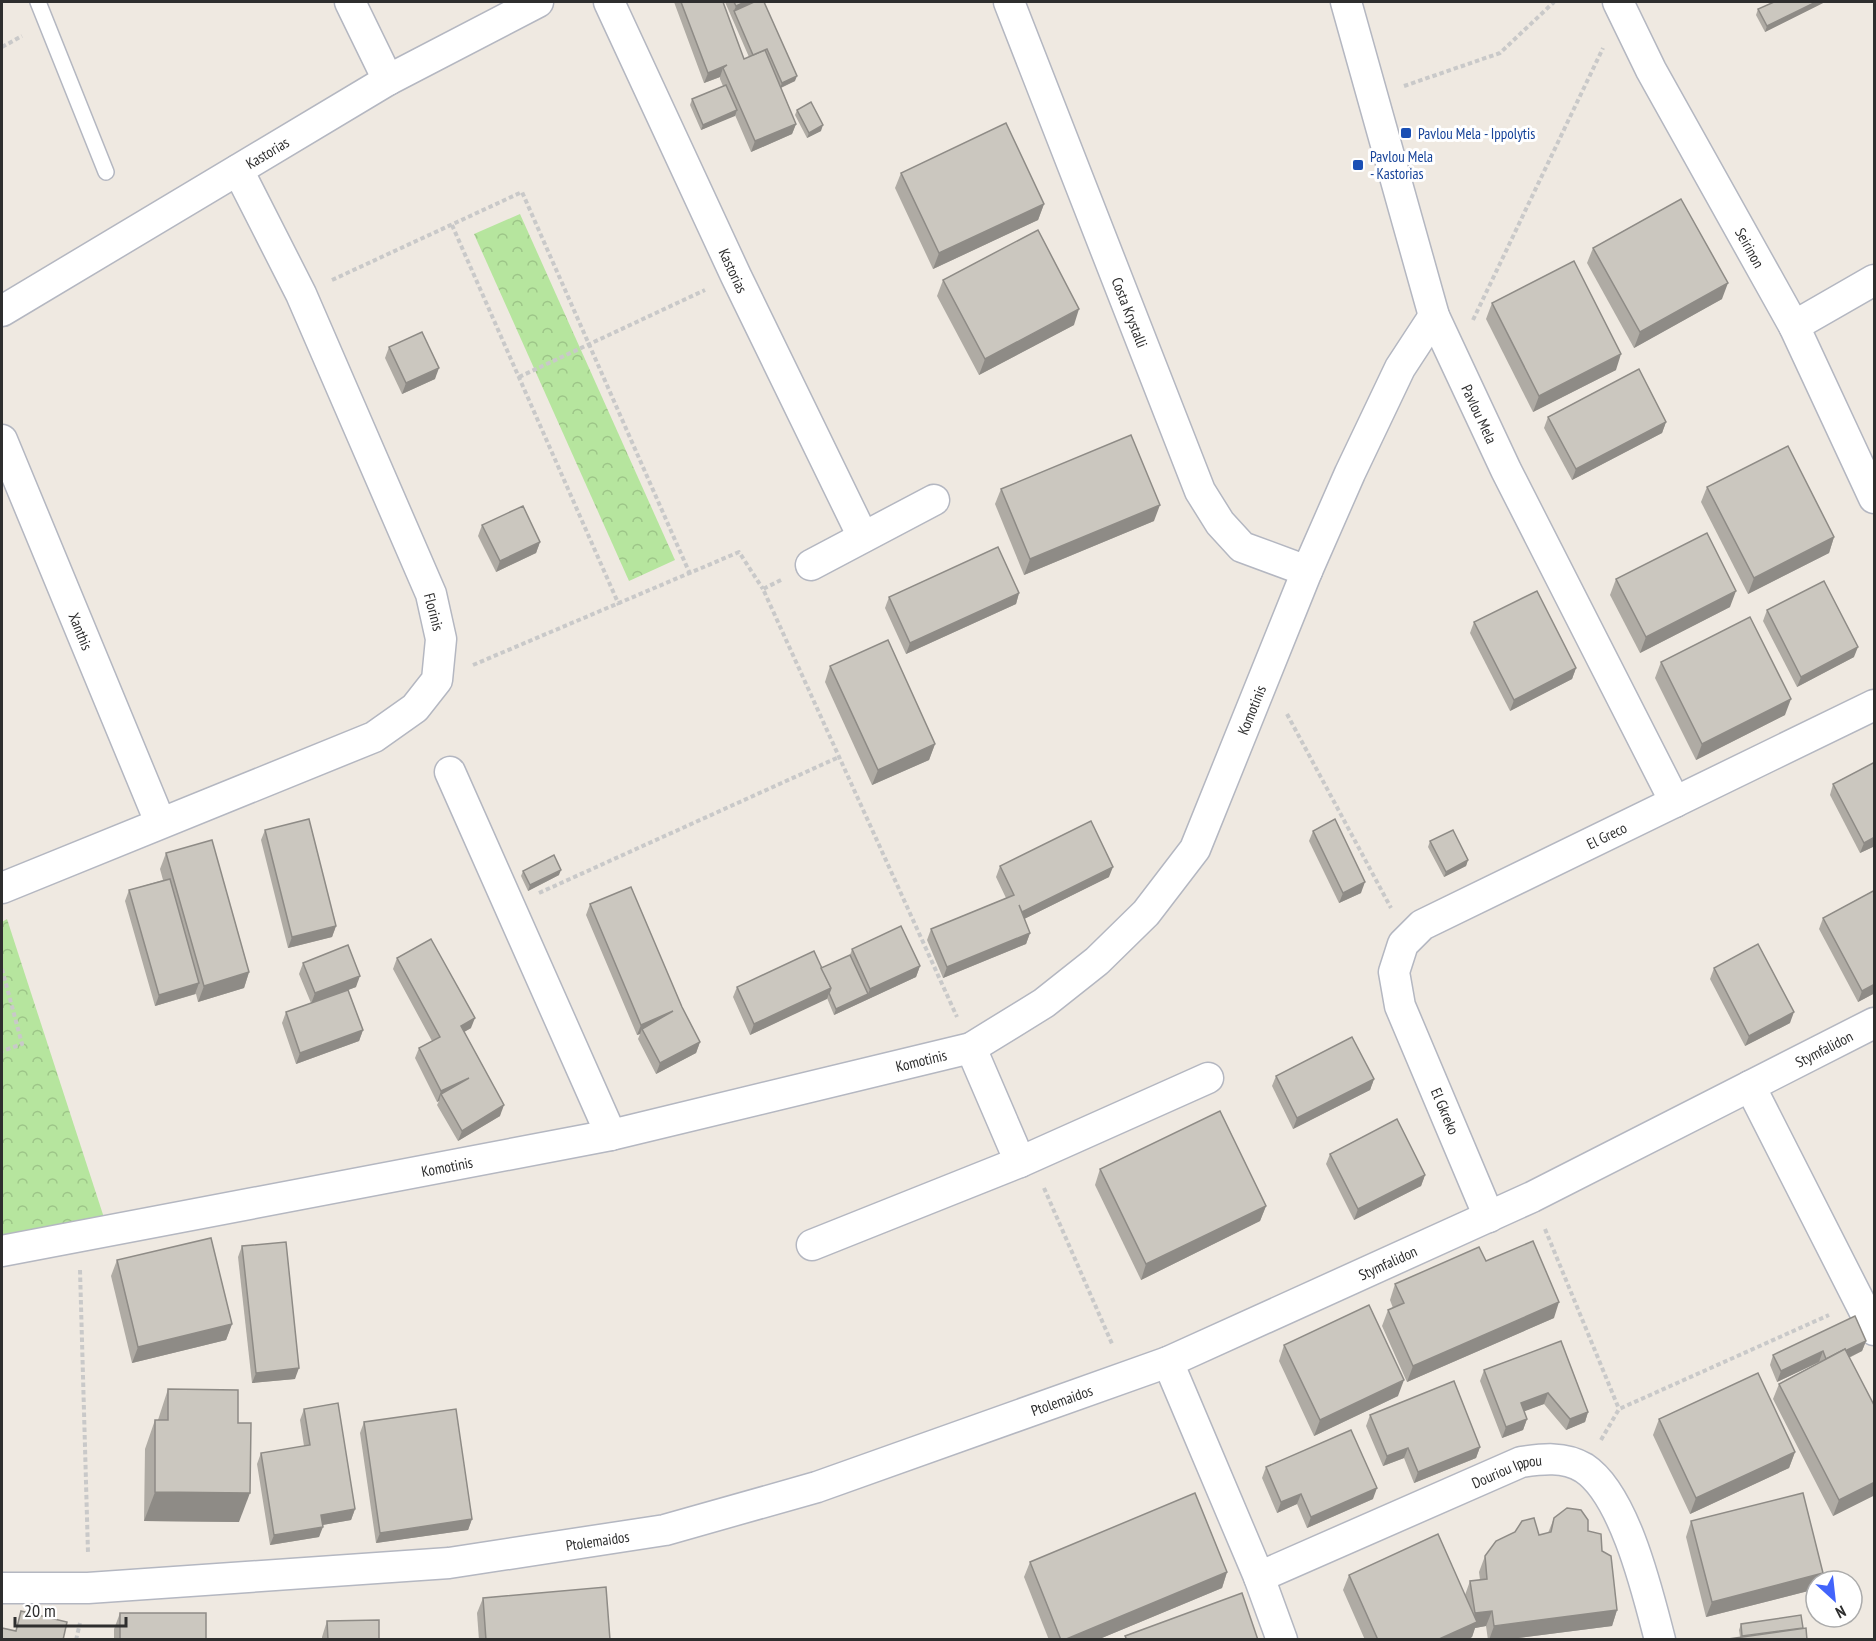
<svg xmlns="http://www.w3.org/2000/svg" width="1876" height="1641" viewBox="0 0 1876 1641" font-family="'PT Sans Narrow',sans-serif">
  <style>
    .park { fill: url(#park-crowns) }
    .lines { fill: none; stroke-linecap: round; stroke-linejoin: round }
    .service-casing { stroke: #b4b7c1; stroke-width: 18 }
    .minor-casing { stroke: #b4b7c1; stroke-width: 33 }
    .path { stroke: #c9c9c9; stroke-width: 4; stroke-dasharray: 4.5 3; stroke-linecap: butt }
    .service { stroke: #fff; stroke-width: 15 }
    .minor { stroke: #fff; stroke-width: 30 }
    .wall { fill: #afaba4 }
    .shaded-wall { fill: #8e8b86 }
    .building { fill: #cbc7bf; stroke: #8e8b86; stroke-width: 1.5 }
    .transit-dot { fill: #1a4fb4; stroke: #fff; stroke-width: 2 }
    .labels { text-anchor: middle; dominant-baseline: central; stroke-width: 6; stroke-linejoin: round; paint-order: stroke }
    .transit-label { font-size: 15px; fill: #164399; stroke: #fff; text-anchor: start }
    .street-label { font-size: 15px; fill: #2e2e2e; stroke: #fff }
  </style>
  <defs>
    <pattern id="park-crowns" width="20" height="18" patternUnits="userSpaceOnUse" patternTransform="scale(1.5)"><rect width="20" height="18" fill="#b6e59e"/><path d="M2 6a3 3 0 1 1 6 0M12 15a3 3 0 1 1 6 0" fill="none" stroke="#9dc588"/></pattern>
  </defs>
  <rect width="100%" height="100%" fill="#efe9e1"/>
  <g class="park">
    <path d="M520,214L675,560L629,581L474,234Z"/>
    <path d="M7,919L108,1230L2,1254V922Z"/>
  </g>
  <g class="lines">
    <defs>
      <path id="service" d="M38,2L106,172"/>
      <g id="minor">
        <path d="M350,2L388,80"/>
        <path id="s1" d="M609,2L736,276L863,537"/>
        <path id="s2" d="M1009,2L1200,491L1220,523L1242,547L1307,571"/>
        <path id="s3" d="M1346,2L1434,316L1506,470L1675,802"/>
        <path id="s4" d="M1618,2L1651,70L1794,326L1874,498"/>
        <path id="s5" d="M2,311L388,80L538,2"/>
        <path d="M1794,326L1874,280"/>
        <path id="s6" d="M2,440L160,822"/>
        <path d="M811,565L934,500"/>
        <path d="M450,772L611,1135"/>
        <path d="M2,888L374,737L415,708L437,680L441,639L431,594L301,294L238,170"/>
        <path d="M971,1048L1020,1162"/>
        <path d="M1750,1086L1874,1330"/>
        <path id="s7" d="M1489,1217L1400,1006L1394,972L1403,944L1422,925L1874,705"/>
        <path d="M812,1245L1020,1162L1208,1078"/>
        <path id="s8" d="M2,1251L611,1135L971,1048L1044,1003L1097,961L1146,913L1195,849L1307,571L1350,473L1400,368L1434,316"/>
        <path d="M1168,1362L1259,1577L1282,1640"/>
        <path id="s9" d="M1259,1577L1521,1462C1542,1459 1564,1456 1584,1468C1625,1495 1648,1594 1660,1640"/>
        <path id="s10" d="M2,1588H88L449,1563L665,1530L817,1487L1168,1362L1532,1197L1874,1023"/>
      </g>
    </defs>
    <use href="#service" class="service-casing"/>
    <use href="#minor" class="minor-casing"/>
    <g class="path">
      <path d="M2,47L22,36"/>
      <path d="M1404,86L1500,53L1554,2"/>
      <path d="M452,225L619,605"/>
      <path d="M332,280L522,192L690,574"/>
      <path d="M1473,320L1603,48"/>
      <path d="M519,377L705,290"/>
      <path d="M781,580L763,589L957,1017"/>
      <path d="M473,665L739,552L763,589"/>
      <path d="M1287,714L1391,908"/>
      <path d="M539,893L839,757"/>
      <path d="M2,969L22,1044L2,1051"/>
      <path d="M1044,1188L1113,1346"/>
      <path d="M1545,1229L1619,1409"/>
      <path d="M80,1270L88,1553"/>
      <path d="M1601,1440L1619,1409L1829,1315"/>
      <path d="M76,1640L80,1623"/>
    </g>
    <use href="#service" class="service"/>
    <use href="#minor" class="minor"/>
  </g>
  <g class="wall">
    <path d="M674,2H723L744,59L749,57L725,2H765H764L795,81L781,88L796,124L792,134L751,152L735,115L701,130L690,105L692,99L723,86L720,79V77L704,83Z"/>
    <path d="M1774,2H1825L1765,32L1756,15L1758,9Z"/>
    <path d="M797,110L821,131L807,138L795,115Z"/>
    <path d="M901,173L1044,204L1038,220L933,269L895,188Z"/>
    <path d="M1593,248L1722,299L1634,348L1587,263Z"/>
    <path d="M943,280L1074,325L979,375L937,296Z"/>
    <path d="M1492,303L1616,370L1533,412L1486,319Z"/>
    <path d="M389,347L435,379L402,394L385,358Z"/>
    <path d="M1548,417L1666,422L1662,433L1572,480L1544,428Z"/>
    <path d="M1707,487L1834,537L1829,553L1748,594L1701,502Z"/>
    <path d="M1001,489L1154,521L1024,575L995,504Z"/>
    <path d="M482,525L540,542L536,553L496,572L478,536Z"/>
    <path d="M1616,579L1730,607L1640,653L1610,595Z"/>
    <path d="M1019,593L1016,604L906,654L885,608L889,597Z"/>
    <path d="M1767,610L1854,657L1797,687L1763,621Z"/>
    <path d="M1474,622L1576,668L1572,679L1510,711L1470,633Z"/>
    <path d="M1661,662L1785,715L1696,760L1655,678Z"/>
    <path d="M830,666L935,744L929,760L872,785L825,682Z"/>
    <path d="M1875,762V846L1860,853L1830,795L1833,784Z"/>
    <path d="M265,830L336,926L332,937L288,948L261,840Z"/>
    <path d="M1313,831L1361,893L1339,903L1309,841Z"/>
    <path d="M1430,841L1468,860L1466,866L1444,877L1428,847Z"/>
    <path d="M166,853L249,972L244,988L198,1002L196,994L155,1006L125,901L129,890L163,880L160,869Z"/>
    <path d="M1000,866L1109,877L1024,919L1030,933L1026,944L943,978L927,940L931,929L1006,898L996,877Z"/>
    <path d="M523,871L559,875L528,891L521,876Z"/>
    <path d="M1875,890V993L1858,1002L1819,929L1823,918Z"/>
    <path d="M590,904L682,1007L700,1042L696,1053L656,1074L638,1039L640,1034L637,1035L586,915Z"/>
    <path d="M852,949L920,966L916,977L834,1015L827,998L750,1035L733,997L737,987L821,968L850,955Z"/>
    <path d="M397,958L471,1028L464,1032L500,1116L458,1141L437,1105L439,1101L437,1102L415,1058L419,1048L432,1041L393,969Z"/>
    <path d="M303,963L356,987L348,990L363,1030L359,1041L296,1064L282,1023L286,1012L311,1003L299,974Z"/>
    <path d="M1714,968L1790,1023L1745,1046L1710,979Z"/>
    <path d="M1276,1076L1374,1079L1370,1090L1293,1129L1272,1086Z"/>
    <path d="M1330,1154L1425,1175L1421,1186L1354,1220L1326,1164Z"/>
    <path d="M1100,1169L1266,1206L1260,1221L1141,1280L1095,1185Z"/>
    <path d="M242,1246L295,1379L252,1383L238,1257Z"/>
    <path d="M117,1260L232,1324L226,1340L132,1363L111,1276Z"/>
    <path d="M1486,1261L1554,1318L1407,1382L1382,1326L1388,1310L1393,1308L1390,1300L1395,1284Z"/>
    <path d="M1561,1341L1588,1412L1585,1422L1566,1430L1544,1404L1524,1411L1527,1419L1523,1430L1502,1438L1480,1381L1484,1370Z"/>
    <path d="M1866,1341L1862,1351L1849,1358L1875,1407V1495L1833,1516L1773,1399L1779,1384L1819,1363V1362L1777,1382L1770,1365L1773,1355Z"/>
    <path d="M1284,1345L1398,1396L1314,1436L1279,1361Z"/>
    <path d="M168,1389L238,1423L239,1522L144,1521L145,1449L155,1420H158Z"/>
    <path d="M304,1409L355,1509L351,1520L322,1525L319,1537L270,1545L257,1464L261,1453L304,1446L300,1420Z"/>
    <path d="M1370,1415L1480,1447L1476,1458L1414,1483L1404,1458L1383,1466L1366,1426Z"/>
    <path d="M1659,1419L1795,1452L1789,1468L1690,1514L1653,1435Z"/>
    <path d="M364,1422L472,1519L468,1530L376,1543L360,1433Z"/>
    <path d="M1266,1467L1373,1499L1307,1528L1297,1504L1277,1513L1262,1478Z"/>
    <path d="M1554,1518L1588,1531L1602,1551L1617,1610L1612,1626L1503,1640H1488L1486,1626L1475,1628L1472,1637L1467,1640H1365L1343,1590L1349,1575L1465,1595L1470,1581L1480,1580L1479,1572L1485,1556L1539,1535L1548,1533Z"/>
    <path d="M1691,1521L1816,1581V1589L1706,1617L1686,1537Z"/>
    <path d="M1030,1562L1227,1572L1222,1588L1097,1640H1049L1024,1577Z"/>
    <path d="M483,1598L610,1640H479L477,1613Z"/>
    <path d="M120,1613L206,1640H114V1629Z"/>
    <path d="M327,1621L379,1640H322V1637Z"/>
    <path d="M1741,1624L1803,1628L1740,1637L1739,1630Z"/>
  </g>
  <g class="shaded-wall">
    <path d="M745,2H765L735,15L734,11L736,6Z"/>
    <path d="M1816,2H1825L1765,32L1767,26Z"/>
    <path d="M727,65L723,68L720,77L704,83L708,73Z"/>
    <path d="M797,76L795,81L780,88L782,83Z"/>
    <path d="M737,110L735,116L701,130L703,125Z"/>
    <path d="M796,124L792,134L751,152L755,141Z"/>
    <path d="M823,125L821,131L807,138L809,133Z"/>
    <path d="M1044,204L1038,220L933,269L939,253Z"/>
    <path d="M1728,283L1722,299L1634,348L1640,332Z"/>
    <path d="M1079,309L1074,325L979,375L985,359Z"/>
    <path d="M1621,354L1616,370L1533,412L1539,396Z"/>
    <path d="M439,368L435,379L402,394L406,383Z"/>
    <path d="M1666,422L1662,433L1572,480L1576,469Z"/>
    <path d="M1160,505L1154,521L1024,575L1030,559Z"/>
    <path d="M1834,537L1829,553L1748,594L1754,578Z"/>
    <path d="M540,542L536,553L496,572L500,561Z"/>
    <path d="M1736,591L1730,607L1640,653L1646,637Z"/>
    <path d="M1019,593L1016,604L906,654L910,643Z"/>
    <path d="M1858,647L1854,657L1797,687L1801,677Z"/>
    <path d="M1576,668L1572,679L1510,711L1514,700Z"/>
    <path d="M1791,699L1785,715L1696,760L1702,744Z"/>
    <path d="M935,744L929,760L872,785L878,770Z"/>
    <path d="M1875,837V846L1860,853L1864,843Z"/>
    <path d="M1468,860L1466,866L1444,877L1446,872Z"/>
    <path d="M1113,867L1109,877L1018,922L1022,912Z"/>
    <path d="M561,870L559,875L528,891L530,885Z"/>
    <path d="M1365,882L1361,893L1339,903L1343,893Z"/>
    <path d="M336,926L332,937L288,948L292,937Z"/>
    <path d="M1030,933L1026,944L943,978L947,967Z"/>
    <path d="M920,966L916,977L834,1015L836,1009L868,994L870,989Z"/>
    <path d="M249,972L244,988L198,1002L204,986Z"/>
    <path d="M360,976L356,987L311,1004L315,993Z"/>
    <path d="M199,983L195,994L155,1006L159,995Z"/>
    <path d="M1875,984V993L1858,1002L1862,991Z"/>
    <path d="M831,988L827,999L750,1035L754,1024Z"/>
    <path d="M673,1011L642,1029L640,1034L637,1035L641,1025Z"/>
    <path d="M1794,1012L1790,1023L1745,1046L1749,1036Z"/>
    <path d="M475,1018L471,1028L457,1036L461,1026Z"/>
    <path d="M363,1030L359,1041L296,1064L300,1053Z"/>
    <path d="M700,1042L696,1053L656,1074L660,1063Z"/>
    <path d="M469,1078L441,1094L439,1101L437,1102L441,1091Z"/>
    <path d="M1374,1079L1370,1090L1293,1129L1297,1118Z"/>
    <path d="M504,1105L500,1116L458,1141L462,1131Z"/>
    <path d="M1425,1175L1421,1186L1354,1220L1358,1209Z"/>
    <path d="M1266,1206L1260,1221L1141,1280L1146,1264Z"/>
    <path d="M1559,1302L1554,1318L1407,1382L1413,1366Z"/>
    <path d="M232,1324L226,1340L132,1363L138,1347Z"/>
    <path d="M1866,1341L1862,1351L1823,1370L1827,1359Z"/>
    <path d="M1823,1351L1819,1362L1777,1382L1781,1371Z"/>
    <path d="M299,1368L295,1379L252,1383L256,1373Z"/>
    <path d="M1404,1380L1398,1396L1314,1436L1320,1420Z"/>
    <path d="M1548,1393L1544,1404L1517,1414L1521,1403Z"/>
    <path d="M1588,1412L1585,1422L1566,1430L1570,1419Z"/>
    <path d="M1527,1419L1523,1430L1502,1438L1506,1427Z"/>
    <path d="M1480,1447L1476,1458L1414,1483L1418,1472Z"/>
    <path d="M1408,1448L1404,1458L1383,1466L1387,1456Z"/>
    <path d="M1795,1452L1789,1468L1690,1514L1696,1498Z"/>
    <path d="M1875,1482V1495L1833,1516L1839,1500Z"/>
    <path d="M1377,1488L1373,1499L1307,1528L1311,1517Z"/>
    <path d="M155,1492L250,1493L239,1522L144,1521Z"/>
    <path d="M1301,1494L1297,1504L1277,1513L1281,1502Z"/>
    <path d="M355,1509L351,1520L317,1526L321,1515Z"/>
    <path d="M472,1519L468,1530L376,1543L380,1533Z"/>
    <path d="M323,1527L319,1537L270,1545L274,1535Z"/>
    <path d="M1227,1572L1222,1588L1097,1640H1064Z"/>
    <path d="M1823,1573L1820,1581H1816V1589L1706,1617L1712,1602Z"/>
    <path d="M1617,1610L1612,1626L1503,1640H1489L1494,1626Z"/>
    <path d="M1492,1611L1486,1626L1475,1628L1472,1637L1467,1640H1437L1470,1625L1475,1613Z"/>
  </g>
  <g class="building">
    <path d="M681,2H723L744,59L765,50L796,124L755,141L723,68L727,65L708,73Z"/>
    <path d="M734,2H745L736,6Z"/>
    <path d="M754,2H764L797,76L782,83L767,49L753,55L734,11Z"/>
    <path d="M1774,2H1816L1767,26L1758,9Z"/>
    <path d="M726,85L737,110L703,125L692,99Z"/>
    <path d="M811,102L823,125L809,133L797,110Z"/>
    <path d="M1006,123L1044,204L939,253L901,173Z"/>
    <path d="M1681,199L1728,283L1640,332L1593,248Z"/>
    <path d="M1038,230L1079,309L985,359L943,280Z"/>
    <path d="M1574,261L1621,354L1539,396L1492,303Z"/>
    <path d="M422,332L439,368L406,383L389,347Z"/>
    <path d="M1639,369L1666,422L1576,469L1548,417Z"/>
    <path d="M1131,435L1160,505L1030,559L1001,489Z"/>
    <path d="M1788,446L1834,537L1754,578L1707,487Z"/>
    <path d="M523,506L540,542L500,561L482,525Z"/>
    <path d="M1707,533L1736,591L1646,637L1616,579Z"/>
    <path d="M998,547L1019,593L910,643L889,597Z"/>
    <path d="M1824,581L1858,647L1801,677L1767,610Z"/>
    <path d="M1537,591L1576,668L1514,700L1474,622Z"/>
    <path d="M1750,617L1791,699L1702,744L1661,662Z"/>
    <path d="M888,640L935,744L878,770L830,666Z"/>
    <path d="M1875,762V837L1864,843L1833,784Z"/>
    <path d="M309,819L336,926L292,937L265,830Z"/>
    <path d="M1335,819L1365,882L1343,893L1313,831Z"/>
    <path d="M1091,821L1113,867L1022,912L1019,905L1030,933L947,967L931,929L1014,895L1000,866Z"/>
    <path d="M1453,830L1468,860L1446,872L1430,841Z"/>
    <path d="M212,840L249,972L204,986L166,853Z"/>
    <path d="M554,855L561,870L530,885L523,871Z"/>
    <path d="M170,879L199,983L159,995L129,890Z"/>
    <path d="M631,887L682,1007L700,1042L660,1063L642,1029L673,1011L641,1025L590,904Z"/>
    <path d="M1875,890V984L1862,991L1823,918Z"/>
    <path d="M901,926L920,966L870,989L852,949Z"/>
    <path d="M431,939L475,1018L461,1026L504,1105L462,1131L441,1094L469,1078L441,1091L419,1048L440,1037L397,958Z"/>
    <path d="M1758,944L1794,1012L1749,1036L1714,968Z"/>
    <path d="M348,945L360,976L315,993L303,963Z"/>
    <path d="M814,951L831,988L754,1024L737,987Z"/>
    <path d="M850,955L868,994L836,1009L829,993L831,988L821,968Z"/>
    <path d="M348,990L363,1030L300,1053L286,1012Z"/>
    <path d="M1352,1037L1374,1079L1297,1118L1276,1076Z"/>
    <path d="M1220,1111L1266,1206L1146,1264L1100,1169Z"/>
    <path d="M1397,1119L1425,1175L1358,1209L1330,1154Z"/>
    <path d="M211,1238L232,1324L138,1347L117,1260Z"/>
    <path d="M1533,1241L1559,1302L1413,1366L1388,1310L1404,1303L1395,1284L1479,1247L1486,1261Z"/>
    <path d="M286,1242L299,1368L256,1373L242,1246Z"/>
    <path d="M1369,1305L1404,1380L1320,1420L1284,1345Z"/>
    <path d="M1855,1316L1866,1341L1845,1351V1349L1826,1359L1823,1351L1781,1371L1773,1355Z"/>
    <path d="M1561,1341L1588,1412L1570,1419L1548,1393L1521,1403L1527,1419L1506,1427L1484,1370Z"/>
    <path d="M1845,1349L1875,1407V1482L1839,1500L1779,1384Z"/>
    <path d="M1758,1373L1795,1452L1696,1498L1659,1419Z"/>
    <path d="M1454,1381L1480,1447L1418,1472L1408,1448L1387,1456L1370,1415Z"/>
    <path d="M168,1389L238,1390V1423H251L250,1493L155,1492V1420H168Z"/>
    <path d="M338,1403L355,1509L321,1515L323,1527L274,1535L261,1453L310,1445L304,1409Z"/>
    <path d="M456,1409L472,1519L380,1533L364,1422Z"/>
    <path d="M1351,1430L1377,1488L1311,1517L1301,1494L1281,1502L1266,1467Z"/>
    <path d="M1195,1493L1227,1572L1064,1640H1061L1030,1562Z"/>
    <path d="M1803,1493L1823,1573L1712,1602L1691,1521Z"/>
    <path d="M1567,1508L1581,1510L1588,1520V1531L1601,1534L1602,1551L1611,1556L1617,1610L1494,1626L1492,1611L1475,1613L1470,1581L1487,1579L1485,1556L1496,1541L1515,1532L1522,1521L1534,1518L1539,1535L1551,1532L1554,1518Z"/>
    <path d="M1438,1534L1477,1622L1437,1640H1378L1349,1575Z"/>
    <path d="M606,1587L610,1640H486L483,1598Z"/>
    <path d="M1242,1593L1258,1640H1127L1125,1636Z"/>
    <path d="M21,1611L67,1622L63,1640H2V1628L16,1631Z"/>
    <rect x="120" y="1613" width="86" height="27"/>
    <path d="M1801,1615L1803,1628L1742,1636L1741,1624Z"/>
    <path d="M379,1620V1640H328L327,1621Z"/>
    <path d="M1806,1628L1807,1640H1721Z"/>
  </g>
  <g class="transit-dot">
    <rect x="1400" y="127" width="12" height="12" rx="3"/>
    <rect x="1352" y="159" width="12" height="12" rx="3"/>
  </g>
  <g class="labels">
    <g class="transit-label">
      <text x="1418" y="133">Pavlou Mela - Ippolytis</text>
      <text x="1370" y="156">Pavlou Mela<tspan x="1370" dy="17">- Kastorias</tspan></text>
    </g>
    <g class="street-label">
      <text stroke="none"><textPath href="#s5" startOffset="309">Kastorias</textPath></text>
      <text stroke="none"><textPath href="#s4" startOffset="279">Seirinon</textPath></text>
      <text stroke="none"><textPath href="#s1" startOffset="296">Kastorias</textPath></text>
      <text stroke="none"><textPath href="#s2" startOffset="333">Costa Krystalli</textPath></text>
      <text stroke="none"><textPath href="#s3" startOffset="434">Pavlou Mela</textPath></text>
      <text transform="translate(434 612) rotate(75)">Florinis</text>
      <text stroke="none"><textPath href="#s6" startOffset="207">Xanthis</textPath></text>
      <text stroke="none"><textPath href="#s8" startOffset="1443">Komotinis</textPath></text>
      <text stroke="none"><textPath href="#s7" startOffset="525">El Greco</textPath></text>
      <text stroke="none"><textPath href="#s10" startOffset="1924">Stymfalidon</textPath></text>
      <text stroke="none"><textPath href="#s8" startOffset="939">Komotinis</textPath></text>
      <text transform="translate(1445 1111) rotate(67)">El Gkreko</text>
      <text stroke="none"><textPath href="#s8" startOffset="453">Komotinis</textPath></text>
      <text stroke="none"><textPath href="#s10" startOffset="1438">Stymfalidon</textPath></text>
      <text stroke="none"><textPath href="#s10" startOffset="1084">Ptolemaidos</textPath></text>
      <text stroke="none"><textPath href="#s9" startOffset="270">Douriou Ippou</textPath></text>
      <text stroke="none"><textPath href="#s10" startOffset="598">Ptolemaidos</textPath></text>
    </g>
  </g>
  <rect width="1876" height="1641" fill="none" stroke="#2e2e2e" stroke-width="6"/>
  <g transform="translate(1834 1599) rotate(153)"><circle r="28" fill="#ffffff" stroke="#ababab" stroke-width="1.5"/>
  <path d="M0-4.5L10 22L0 15L-10 22Z" fill="#4264fb"/>
  <text y="-9" font-size="16" font-weight="bold" text-anchor="middle" fill="#2e2e2e">N</text>
  </g>
  <path d="M15 1617v9h111v-9" fill="none" stroke="#2e2e2e" stroke-width="3"/>
  <text x="24" y="1617" font-size="18" fill="#2e2e2e" stroke="#ffffff" stroke-width="4.5" paint-order="stroke">20 m</text>
</svg>
